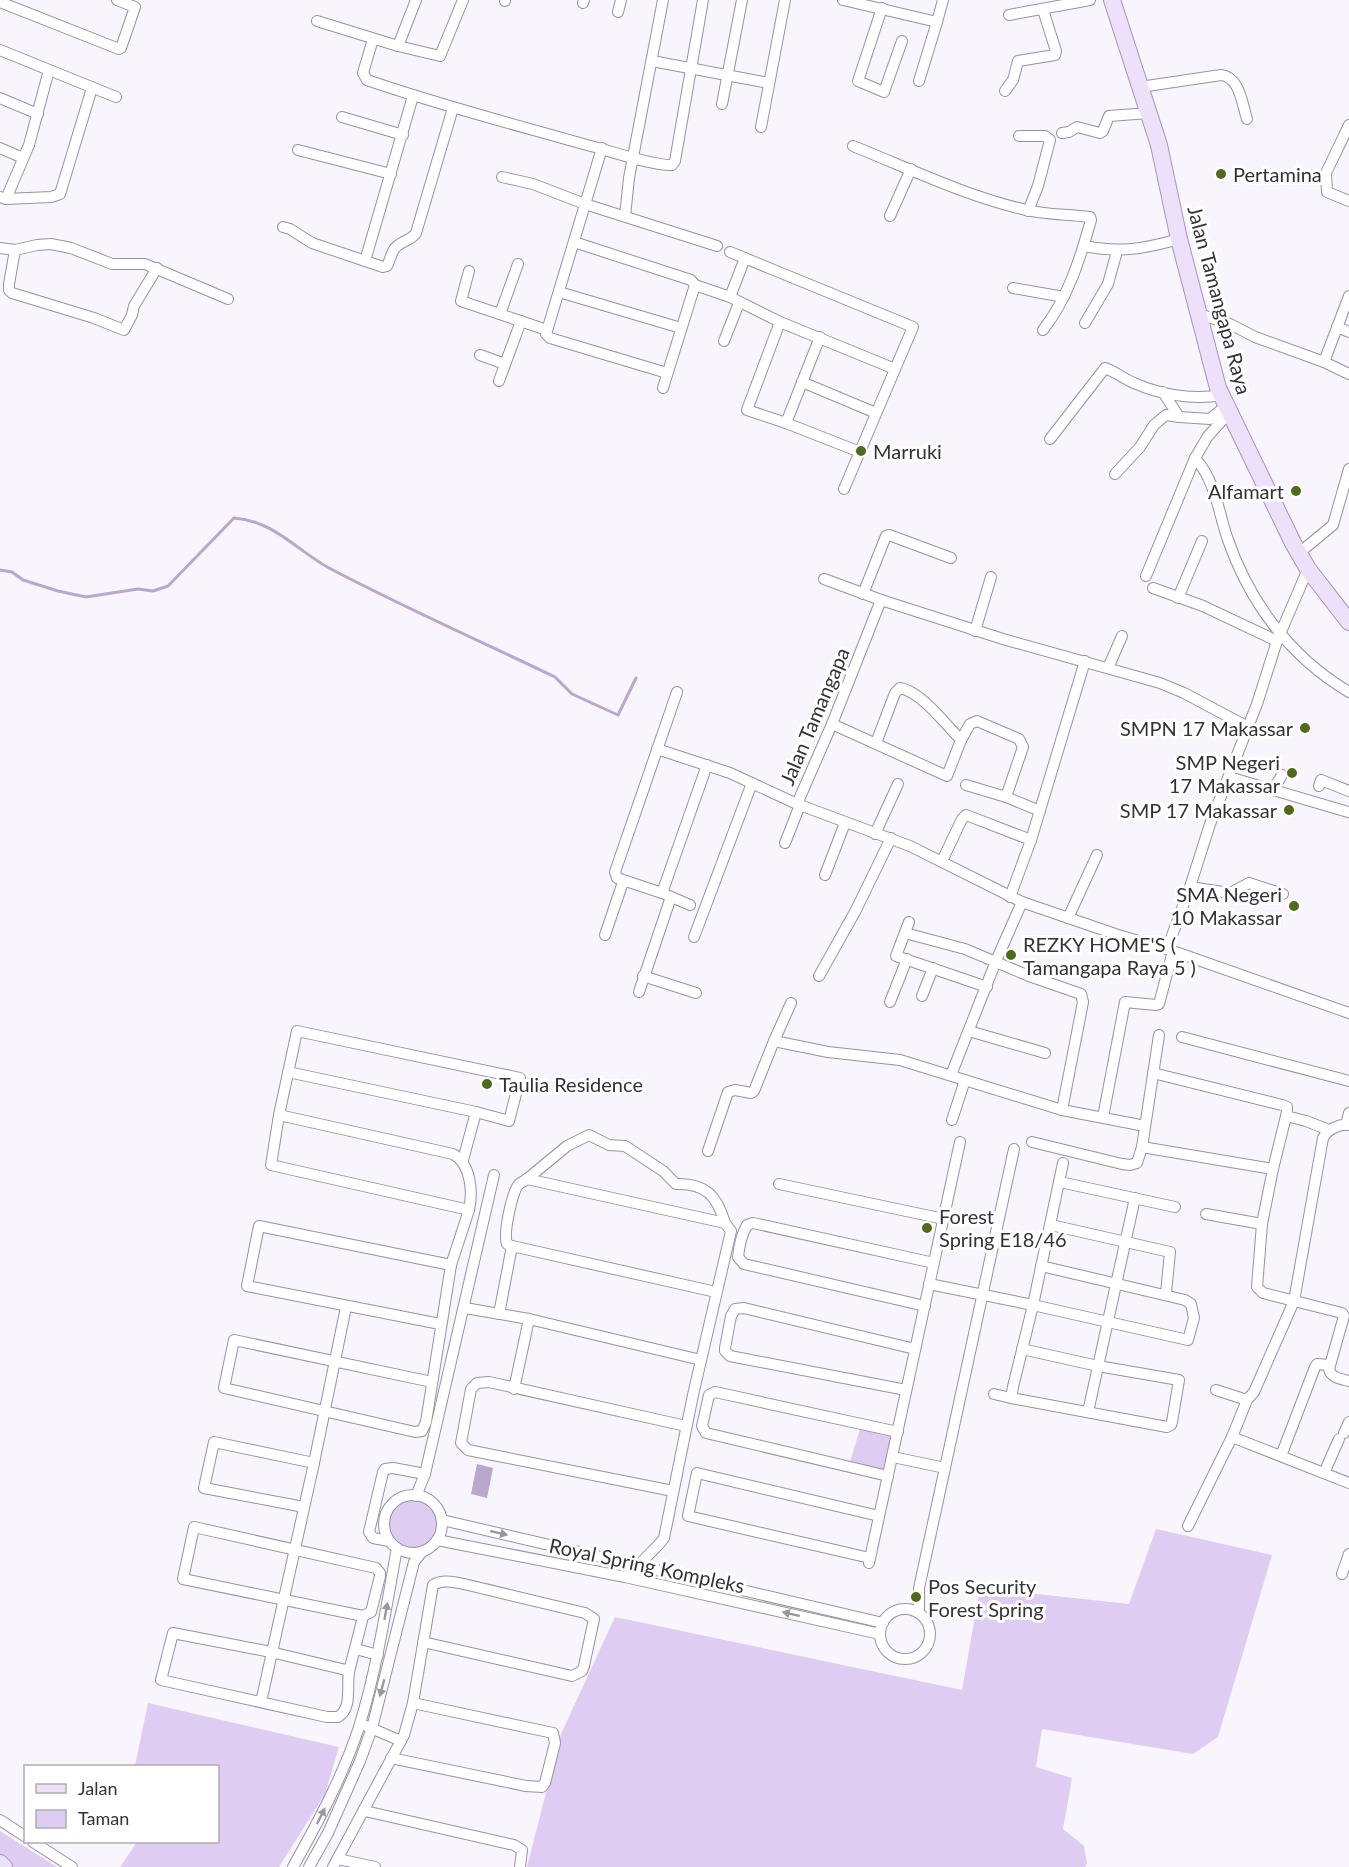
<svg xmlns="http://www.w3.org/2000/svg" width="1349" height="1867" viewBox="0 0 1349 1867" font-family="Lato,sans-serif">
  <style>
    .green { fill: #deccf3 }
    .water { fill: #b9a7cd }
    .lines { fill: none; stroke-linecap: round; stroke-linejoin: round }
    .stream { stroke: #b9a7cd; stroke-width: 3 }
    .minor-casing { stroke: #9991a2; stroke-width: 12 }
    .primary-casing { stroke: #a495b4; stroke-width: 18 }
    .minor { stroke: #fff; stroke-width: 10 }
    .primary { stroke: #ece0fb; stroke-width: 16 }
    .oneway { fill: #9a989b }
    .poi-dot { fill: #506a1c; stroke: #fff; stroke-width: 2 }
    .labels { text-anchor: middle; dominant-baseline: central; stroke-width: 6; stroke-linejoin: round; paint-order: stroke }
    .poi-label { font-size: 20px; fill: #343137; stroke: #fff; text-anchor: start }
    .street-label { font-size: 20px; fill: #343137; stroke: #fff }
  </style>
  <rect width="100%" height="100%" fill="#f9f5fd"/>
  <g class="green">
    <path d="M860,1429L892,1435L884,1473L849,1465Z"/>
    <circle cx="413" cy="1524" r="26"/>
    <path d="M1156,1529L1272,1555L1218,1737L1193,1754L1042,1729L1036,1767L1072,1778L1063,1829L1084,1846L1087,1863L1085,1867H527L561,1734L615,1617L962,1690L980,1588L1129,1604Z"/>
    <path d="M148,1703L339,1747L325,1794L279,1867H120L137,1842H218V1766H135Z"/>
    <path d="M0,1831L57,1867H3L0,1864Z"/>
  </g>
  <path class="water" d="M477,1464L493,1468L487,1498L471,1494Z"/>
  <g class="lines">
    <path class="stream" d="M0,570L12,572L23,580L58,591L86,597L138,589L153,591L168,586L234,518C272,520 298,551 329,568C403,607 480,641 555,677L572,694L618,715L636,678"/>
    <defs>
      <g id="minor">
        <path d="M843,0L937,22L943,0"/>
        <path d="M505,1V0"/>
        <path d="M0,2L119,49L121,48L135,7L117,0"/>
        <path d="M583,3L584,0"/>
        <path d="M882,8L858,81L884,92L902,41"/>
        <path d="M618,12L621,0"/>
        <path d="M1009,15L1090,0"/>
        <path d="M317,21L398,46L440,56L463,0"/>
        <path d="M373,39L363,73L367,80C439,105 513,124 587,145C608,150 652,166 672,165L675,161L703,0"/>
        <path d="M398,46L416,0"/>
        <path d="M0,50L116,97"/>
        <path d="M652,61L769,83"/>
        <path d="M919,81L937,22"/>
        <path d="M1140,87L1221,75C1240,77 1242,104 1247,119"/>
        <path d="M1005,91L1013,80L1018,61L1055,55L1056,51L1043,10"/>
        <path d="M0,98L38,114"/>
        <path d="M722,104L742,0"/>
        <path d="M342,117L403,135"/>
        <path d="M1349,125L1326,173L1327,192L1349,201"/>
        <path d="M761,127L785,0"/>
        <path d="M1062,133L1069,132L1077,127L1100,133L1103,131L1109,116L1149,113"/>
        <path d="M1019,136H1045L1050,140L1038,186L1028,211"/>
        <path d="M853,146C910,169 966,196 1026,210C1047,215 1069,214 1090,217L1091,220C1080,259 1068,298 1043,330"/>
        <path d="M0,148L23,158"/>
        <path d="M602,148L546,334L550,338L667,373"/>
        <path d="M298,150L391,174"/>
        <path d="M502,177L533,184L585,204L717,246"/>
        <path d="M0,197L6,199L51,197L60,194L92,88"/>
        <path d="M6,199L29,145L49,70"/>
        <path d="M625,216L629,178L663,0"/>
        <path d="M890,216L911,169"/>
        <path d="M283,227L290,229L312,243L383,267L387,266C390,261 391,253 395,248C402,240 411,241 416,233L453,108"/>
        <path d="M574,242L691,280L695,285L730,297L780,322L895,369"/>
        <path d="M1084,246C1120,253 1144,249 1179,239"/>
        <path d="M0,248L15,250L37,245L51,244L71,248L112,264H145L228,299"/>
        <path d="M15,250L9,284V290L12,293L94,318L124,330L132,315L134,306L157,268"/>
        <path d="M730,252L913,327L844,489"/>
        <path d="M365,261L413,96"/>
        <path d="M469,271L461,301L547,330"/>
        <path d="M1013,288L1064,297"/>
        <path d="M559,292L681,328"/>
        <path d="M730,297L745,258"/>
        <path d="M500,314L518,264"/>
        <path d="M1199,314L1230,324L1255,337L1324,362L1349,374"/>
        <path d="M780,322L747,410L786,423L820,337"/>
        <path d="M1085,323L1108,284L1117,251"/>
        <path d="M1337,327L1349,332"/>
        <path d="M724,341L739,303"/>
        <path d="M480,355L505,364"/>
        <path d="M1324,362L1349,296"/>
        <path d="M499,381L521,321"/>
        <path d="M802,382L876,413"/>
        <path d="M663,388L695,285"/>
        <path d="M1163,392L1179,417L1210,419L1226,406"/>
        <path d="M786,423L860,452"/>
        <path d="M1050,439L1105,368C1116,372 1124,379 1134,383C1161,395 1193,400 1222,395"/>
        <path d="M1195,458C1215,480 1218,510 1227,537C1249,602 1290,657 1349,692"/>
        <path d="M1115,474L1140,447L1154,425L1166,415L1179,417"/>
        <path d="M1299,553L1333,525L1349,469"/>
        <path d="M1146,576L1195,458L1208,436L1229,413"/>
        <path d="M824,579L881,600"/>
        <path d="M1153,588L1203,606L1277,641"/>
        <path d="M863,594L886,536L889,535L951,558"/>
        <path d="M1178,598L1202,541"/>
        <path d="M975,631L991,577"/>
        <path d="M1108,668L1122,636"/>
        <path d="M832,724L947,776L961,740C946,725 922,692 900,688L895,693L876,743"/>
        <path d="M1248,727L1184,693L1160,683L1003,639L881,600L832,724L797,804L910,846L1022,902L1118,935L1167,949L1349,1013"/>
        <path d="M961,740L970,724L977,721L1019,739L1023,747L1006,797L966,785"/>
        <path d="M657,749L730,773L797,804"/>
        <path d="M1229,777L1348,812"/>
        <path d="M1319,786L1321,780L1349,791"/>
        <path d="M1273,790L1282,775"/>
        <path d="M1006,797L1040,811"/>
        <path d="M875,834L898,784"/>
        <path d="M785,843L800,805"/>
        <path d="M942,861L962,819L966,815L1031,840"/>
        <path d="M825,875L845,823"/>
        <path d="M1190,887L1230,893L1249,883L1283,894"/>
        <path d="M662,893L617,878L615,872L677,692"/>
        <path d="M1010,897L1031,840L1085,661"/>
        <path d="M690,905L662,893L707,765"/>
        <path d="M1068,918L1097,855"/>
        <path d="M909,922L896,956L987,987"/>
        <path d="M905,933L965,949L1029,976L1081,994L1083,1002L1062,1110"/>
        <path d="M605,935L623,882"/>
        <path d="M694,937L752,783"/>
        <path d="M1167,949L1190,887L1210,824L1257,704L1277,641L1308,569"/>
        <path d="M643,976L696,993"/>
        <path d="M819,976L856,910L891,838"/>
        <path d="M639,992L671,897"/>
        <path d="M922,996L933,968"/>
        <path d="M890,1002L907,959"/>
        <path d="M969,1031L1045,1053"/>
        <path d="M1182,1037L1349,1081"/>
        <path d="M774,1041L791,1003"/>
        <path d="M288,1072L476,1112L463,1160"/>
        <path d="M951,1075L996,961L1022,902"/>
        <path d="M279,1115L297,1031L520,1078L509,1121L476,1112"/>
        <path d="M1286,1116L1306,1121L1329,1130"/>
        <path d="M1103,1117L1125,1002L1156,1005L1159,1004L1173,951"/>
        <path d="M952,1120L965,1080"/>
        <path d="M1346,1125L1349,1113"/>
        <path d="M1032,1142L1122,1164L1130,1165L1137,1163L1142,1147L1159,1035"/>
        <path d="M1142,1147L1273,1169L1287,1112V1107L1282,1105L1153,1073"/>
        <path d="M708,1151L728,1092L735,1090L751,1093L754,1091L774,1041L828,1052L900,1060L1062,1110L1145,1126"/>
        <path d="M1273,1169L1262,1224L1257,1287L1263,1293L1342,1313L1344,1316L1329,1369C1331,1378 1341,1379 1349,1381"/>
        <path d="M527,1179L567,1146L589,1135L609,1145L625,1146L663,1171L676,1184C706,1183 717,1196 725,1223"/>
        <path d="M1060,1182L1175,1207"/>
        <path d="M779,1184L944,1219"/>
        <path d="M1206,1214L1262,1224"/>
        <path d="M1041,1266L1164,1295L1166,1293L1170,1252L1051,1225"/>
        <path d="M929,1284L1033,1305L1063,1163"/>
        <path d="M925,1306L744,1264L738,1257C739,1247 742,1234 747,1225L753,1223L934,1263"/>
        <path d="M465,1308L529,1319L701,1360"/>
        <path d="M499,1314L512,1246"/>
        <path d="M440,1324L247,1286L259,1226L451,1265"/>
        <path d="M1022,1349L1098,1366L1179,1380L1172,1422L1171,1425L1167,1427L1011,1398L1013,1387L1033,1305L1188,1340L1194,1318L1191,1304L1185,1300L1164,1295"/>
        <path d="M432,1382L234,1340L224,1388L415,1432L422,1431L426,1422L451,1265L469,1210C473,1192 471,1164 453,1154L279,1115L271,1165L469,1210"/>
        <path d="M514,1389L529,1319"/>
        <path d="M906,1390L730,1356L725,1351V1348L731,1316L735,1309L744,1308L915,1349"/>
        <path d="M1216,1390L1247,1400L1254,1392L1294,1301L1323,1138C1328,1129 1339,1124 1349,1125"/>
        <path d="M994,1394L1011,1398"/>
        <path d="M1088,1412L1135,1198"/>
        <path d="M1344,1433L1349,1422"/>
        <path d="M1232,1437L1349,1483"/>
        <path d="M1281,1456L1315,1367L1317,1364L1330,1365"/>
        <path d="M893,1457L945,1468"/>
        <path d="M1324,1473L1339,1439"/>
        <path d="M888,1476L706,1433L702,1426L709,1395L715,1392L898,1432"/>
        <path d="M673,1491L468,1450L461,1443L471,1389L477,1383L489,1382L686,1426"/>
        <circle cx="413" cy="1524" r="29"/>
        <path d="M416,1496L425,1474L494,1175"/>
        <path d="M304,1507L204,1488L214,1442L314,1463"/>
        <path d="M442,1520L883,1623"/>
        <path d="M1188,1526L1232,1437L1247,1400"/>
        <path d="M194,1527L376,1568L380,1573V1576L371,1612L363,1616L183,1579Z"/>
        <path d="M437,1540L625,1577L880,1634"/>
        <path d="M389,1541L373,1538L369,1532L383,1472L385,1469L393,1468L425,1474"/>
        <path d="M870,1558L688,1516L697,1473L879,1516"/>
        <path d="M869,1563L960,1142"/>
        <path d="M1342,1574L1349,1554"/>
        <path d="M625,1577L636,1571C641,1559 656,1550 664,1538L693,1395L731,1231L725,1223L527,1179C524,1181 522,1182 519,1184C512,1192 503,1234 507,1244L512,1246L716,1292"/>
        <circle cx="905" cy="1634" r="25"/>
        <path d="M919,1613V1588L1014,1149"/>
        <path d="M356,1649L378,1655"/>
        <path d="M349,1668L346,1670L271,1652L173,1633L161,1680L327,1717H338C354,1707 345,1683 350,1668C354,1651 359,1634 363,1616"/>
        <path d="M261,1702L314,1463L346,1307"/>
        <path d="M366,1726L401,1741"/>
        <path d="M391,1758L526,1786L542,1787L545,1783L555,1743L553,1733L413,1703"/>
        <path d="M365,1811L514,1845L522,1850L520,1867"/>
        <path d="M0,1820L26,1837"/>
        <path d="M33,1842L72,1867"/>
        <path d="M338,1859L375,1867"/>
        <path d="M293,1867C318,1822 343,1776 359,1727C377,1669 386,1608 397,1548"/>
        <path d="M309,1867L328,1833L360,1761L372,1728L414,1562L422,1552"/>
        <path d="M333,1867L404,1735L413,1703L433,1585C442,1579 454,1582 464,1584L585,1613L594,1619L584,1666L582,1671L572,1676L423,1642"/>
      </g>
      <g id="primary">
        <path d="M1112,0L1159,145L1179,239L1218,388L1293,543L1308,569L1349,622"/>
        <path d="M0,1863L4,1867"/>
      </g>
    </defs>
    <use href="#minor" class="minor-casing"/>
    <use href="#primary" class="primary-casing"/>
    <use href="#minor" class="minor"/>
    <use href="#primary" class="primary"/>
  </g>
  <defs><path id="oneway-solid" d="M-6-.8H1V-3.2L6.5 0L1 3.2V.8H-6Z" transform="scale(1.5)"/></defs>
  <g class="oneway">
    <use href="#oneway-solid" transform="translate(499 1533) rotate(13)"/>
    <use href="#oneway-solid" transform="translate(386 1611) rotate(-80)"/>
    <use href="#oneway-solid" transform="translate(791 1614) rotate(-167)"/>
    <use href="#oneway-solid" transform="translate(382 1688) rotate(105)"/>
    <use href="#oneway-solid" transform="translate(321 1816) rotate(-63)"/>
  </g>
  <g class="poi-dot">
    <circle cx="1221" cy="174" r="6"/>
    <circle cx="861" cy="451" r="6"/>
    <circle cx="1296" cy="491" r="6"/>
    <circle cx="1305" cy="728" r="6"/>
    <circle cx="1292" cy="773" r="6"/>
    <circle cx="1289" cy="810" r="6"/>
    <circle cx="1294" cy="906" r="6"/>
    <circle cx="1011" cy="955" r="6"/>
    <circle cx="487" cy="1084" r="6"/>
    <circle cx="927" cy="1228" r="6"/>
    <circle cx="916" cy="1597" r="6"/>
  </g>
  <g class="labels">
    <g class="poi-label">
      <text x="1233" y="174">Pertamina</text>
      <text x="873" y="451">Marruki</text>
      <text x="1284" y="491" text-anchor="end">Alfamart</text>
      <text x="1293" y="728" text-anchor="end">SMPN 17 Makassar</text>
      <text x="1280" y="762" text-anchor="end">SMP Negeri<tspan x="1280" dy="23">17 Makassar</tspan></text>
      <text x="1277" y="810" text-anchor="end">SMP 17 Makassar</text>
      <text x="1282" y="894" text-anchor="end">SMA Negeri<tspan x="1282" dy="23">10 Makassar</tspan></text>
      <text x="1023" y="944">REZKY HOME'S (<tspan x="1023" dy="23">Tamangapa Raya 5 )</tspan></text>
      <text x="499" y="1084">Taulia Residence</text>
      <text x="939" y="1216">Forest<tspan x="939" dy="23">Spring E18/46</tspan></text>
      <text x="928" y="1586">Pos Security<tspan x="928" dy="23">Forest Spring</tspan></text>
    </g>
    <g class="street-label">
      <text transform="translate(1220 300) rotate(75)">Jalan Tamangapa Raya</text>
      <text transform="translate(814 716) rotate(-67)">Jalan Tamangapa</text>
      <text transform="translate(647 1565) rotate(12)">Royal Spring Kompleks</text>
    </g>
  </g>
  <rect x="24" y="1765" width="195" height="78" fill="#ffffff" stroke="#aeadaf" stroke-width="1.5"/>
  <rect x="36" y="1784" width="30" height="9" fill="#ece0fb" stroke="#aeadaf" stroke-width="1.5"/>
  <text x="78" y="1795" font-size="18" fill="#343137">Jalan</text>
  <rect x="36" y="1810" width="30" height="18" fill="#deccf3" stroke="#aeadaf" stroke-width="1.5"/>
  <text x="78" y="1825" font-size="18" fill="#343137">Taman</text>
</svg>
